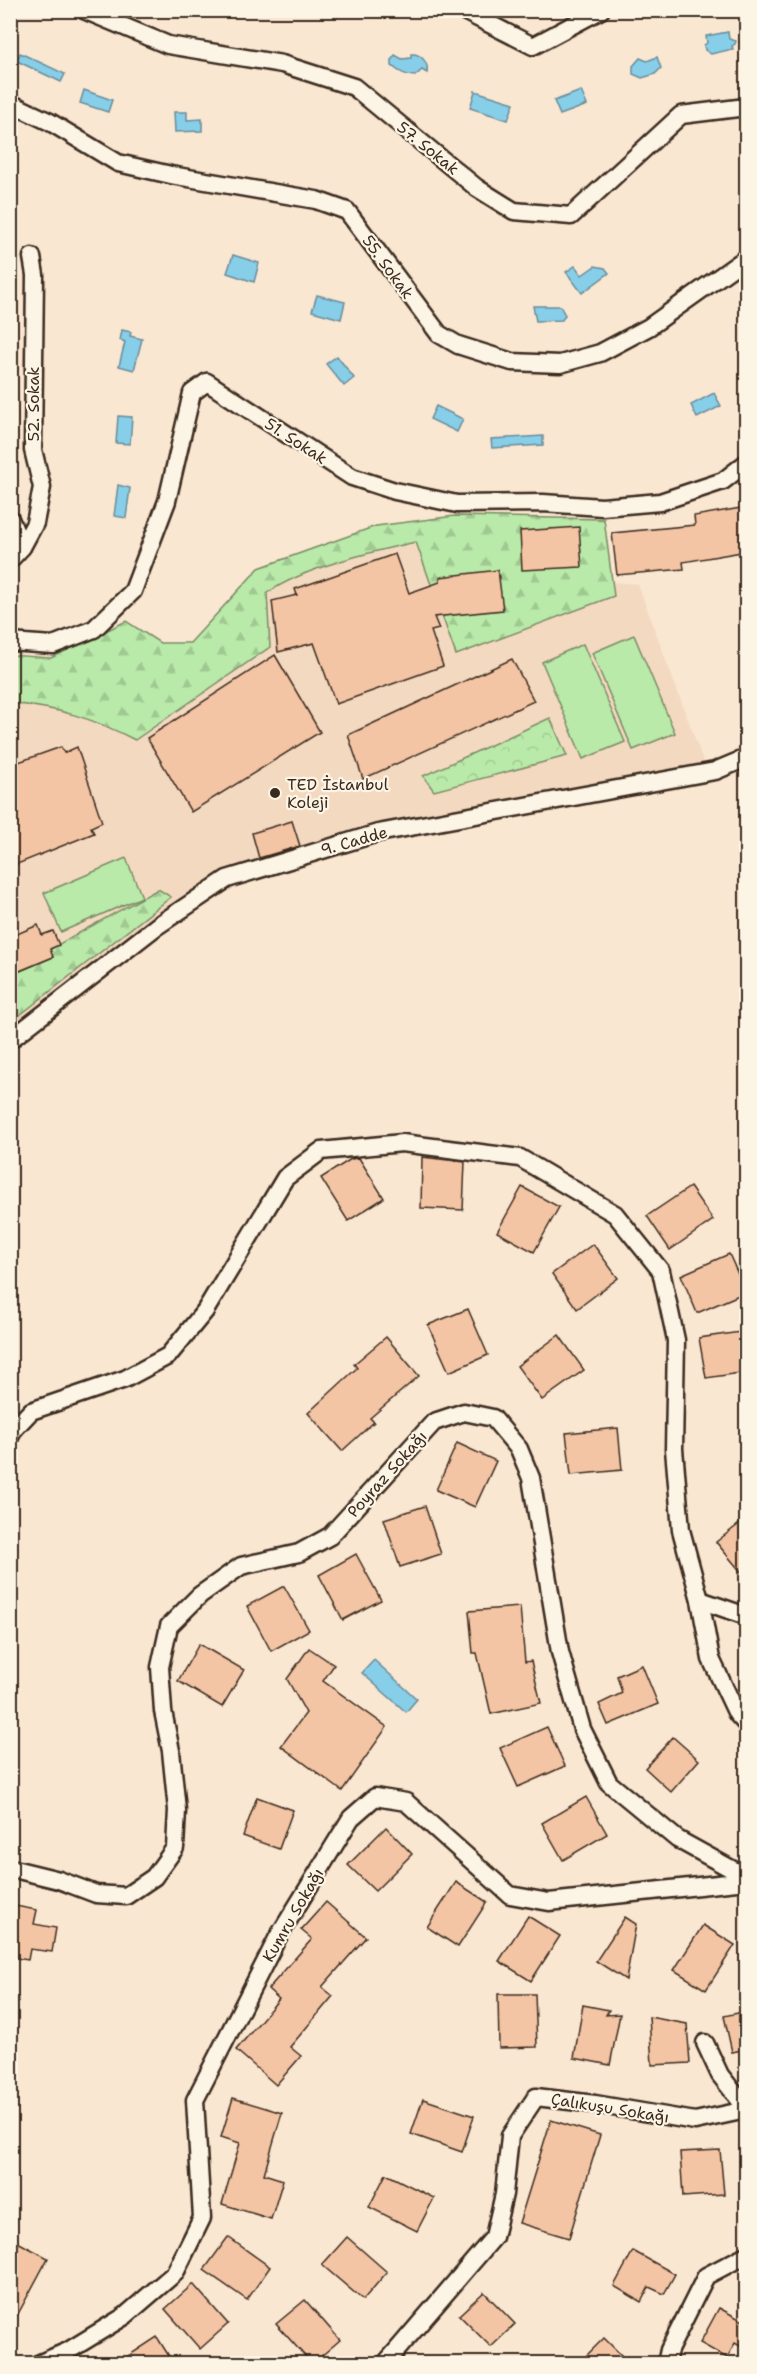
<svg xmlns="http://www.w3.org/2000/svg" width="757" height="2374" viewBox="0 0 757 2374" font-family="'Shantell Sans',sans-serif">
  <style>
    .built { fill: #f4d9c1 }
    .forest { fill: url(#forest-firs); stroke: #7a8a64; stroke-width: 1.5 }
    .park { fill: url(#park-crowns); stroke: #7a8a64; stroke-width: 1.5 }
    .garden { fill: #b9eaa9; stroke: #7a8a64; stroke-width: 1.5 }
    .water { fill: #87cee9; stroke: #698c98; stroke-width: 1.5 }
    .building { fill: #f4c5a4; stroke: #3b2a1e; stroke-width: 1.5 }
    .lines { fill: none; stroke-linecap: round; stroke-linejoin: round }
    .street-casing { stroke: #3b2a1e; stroke-width: 21 }
    .street { stroke: #fcf5e5; stroke-width: 16 }
    .poi-dot { fill: #3b2a1e; stroke: #fcf5e5; stroke-width: 2 }
    .labels { text-anchor: middle; dominant-baseline: central; stroke-width: 4.5; stroke-linejoin: round; paint-order: stroke }
    .street-label { font-size: 16px; fill: #3b2a1e; stroke: #fcf5e5 }
    .poi-label { font-size: 16px; fill: #3b2a1e; stroke: #fcf5e5; text-anchor: start }
  </style>
  <defs>
    <pattern id="forest-firs" width="22" height="20" patternUnits="userSpaceOnUse" patternTransform="scale(1.5)"><rect width="22" height="20" fill="#b9eaa9"/><path d="M5 1l3.5 6h-7zM16 11l3.5 6h-7z" fill="#a0c991"/></pattern>
    <pattern id="park-crowns" width="20" height="18" patternUnits="userSpaceOnUse" patternTransform="scale(1.5)"><rect width="20" height="18" fill="#b9eaa9"/><path d="M2 6a3 3 0 1 1 6 0M12 15a3 3 0 1 1 6 0" fill="none" stroke="#a0c991"/></pattern>
  </defs>
  <rect width="100%" height="100%" fill="#fae7d2"/>
  <filter id="ink" filterUnits="userSpaceOnUse"><feTurbulence type="fractalNoise" baseFrequency=".0167" numOctaves="2"/><feDisplacementMap in="SourceGraphic" scale="12" xChannelSelector="R" yChannelSelector="G"/><feConvolveMatrix kernelMatrix="1 2 1 2 8 2 1 2 1" color-interpolation-filters="sRGB"/></filter>
  <g filter="url(#ink)">
    <path class="built" d="M455,516L604,519L612,582L638,584L704,763L376,823L210,878L11,1032V655L51,658L126,621L160,643H190L259,568L376,526Z"/>
    <g class="forest">
      <path d="M455,516L604,519L614,596L456,655L416,542C370,552 306,567 267,593L270,647L135,740C90,717 61,709 11,703L10,655L51,658L126,621L160,643H190L259,568L376,526Z"/>
      <path d="M158,889L171,897L11,1022V975L53,957L50,949Z"/>
    </g>
    <path class="park" d="M550,718L567,756L434,791L423,776Z"/>
    <g class="garden">
      <path d="M634,635L675,733L633,750L592,653Z"/>
      <path d="M583,644L625,742L583,759L542,662Z"/>
      <path d="M126,858L142,897L61,932L44,893Z"/>
    </g>
    <g class="water">
      <path d="M728,32L729,39L736,41L735,44L732,46L733,49L711,54L705,50L704,45L707,43L706,36Z"/>
      <path d="M20,53L65,74L61,82L17,61Z"/>
      <path d="M411,54C421,53 429,63 427,73L422,70L415,76C407,76 399,72 392,66V59L395,55L402,59L411,58Z"/>
      <path d="M657,57L661,68L655,74L642,78L633,74V66L640,58L647,61Z"/>
      <path d="M84,90L112,100L108,112L80,103Z"/>
      <path d="M475,91L514,103L508,120L470,108Z"/>
      <path d="M581,91L587,105L560,115L554,101Z"/>
      <path d="M174,112H187V120L202,119V131L175,132Z"/>
      <path d="M233,255L259,263L254,282L227,273Z"/>
      <path d="M575,266L582,275L595,266L605,268L609,273L582,293L566,272Z"/>
      <path d="M317,295L345,302L341,319L312,311Z"/>
      <path d="M533,306H560L565,315L562,320L536,321Z"/>
      <path d="M122,330L131,332L130,336L142,339L134,370L119,366L125,342L120,340Z"/>
      <path d="M337,356L354,378L344,386L326,364Z"/>
      <path d="M714,393L721,406L697,418L691,405Z"/>
      <path d="M436,406L463,419L457,432L430,419Z"/>
      <path d="M118,416L132,417L130,444L116,443Z"/>
      <path d="M543,436V445L492,448L491,439Z"/>
      <path d="M118,485L130,488L126,518L114,516Z"/>
      <path d="M374,1660L417,1699L406,1712L362,1673Z"/>
    </g>
    <g class="building">
      <path d="M747,507V551L683,562L684,569L617,575L612,533L695,525L694,516Z"/>
      <path d="M579,527L582,567L522,570L520,531Z"/>
      <path d="M395,554L409,593L440,582V577L498,570L503,610L434,617L439,629L431,631L443,666L336,704L314,643L278,652L272,601L297,595L295,589Z"/>
      <path d="M275,655L320,732L191,812L147,738Z"/>
      <path d="M512,659L534,701L363,779L348,735Z"/>
      <path d="M61,747L64,753L77,747L102,822L91,827L94,833L10,867V765Z"/>
      <path d="M292,821L300,846L259,858L252,833Z"/>
      <path d="M38,925L42,935L53,931L59,945L50,949L53,957L10,975V937Z"/>
      <path d="M422,1157L465,1162L463,1210L421,1208Z"/>
      <path d="M359,1158L384,1198L348,1221L321,1178L351,1159Z"/>
      <path d="M522,1187L559,1207L534,1252L497,1232Z"/>
      <path d="M690,1187L713,1220L670,1250L647,1216Z"/>
      <path d="M593,1244L618,1278L577,1309L552,1274Z"/>
      <path d="M729,1254L746,1292L697,1313L681,1275Z"/>
      <path d="M468,1309L488,1355L449,1372L428,1325Z"/>
      <path d="M747,1331V1372L706,1378L699,1338Z"/>
      <path d="M559,1335L584,1370L542,1400L517,1366Z"/>
      <path d="M386,1337L419,1376L370,1418L374,1422L342,1451L308,1413L357,1368L354,1364Z"/>
      <path d="M618,1428L622,1470L571,1475L566,1433Z"/>
      <path d="M457,1443L496,1461L475,1507L436,1490Z"/>
      <path d="M425,1506L441,1554L400,1567L384,1519Z"/>
      <path d="M747,1518V1579L716,1542Z"/>
      <path d="M356,1554L381,1600L343,1620L319,1575Z"/>
      <path d="M284,1586L309,1630L271,1651L247,1606Z"/>
      <path d="M520,1607L525,1662L531,1661L541,1703L491,1714L477,1653H473L469,1611Z"/>
      <path d="M199,1644L244,1670L222,1707L178,1681Z"/>
      <path d="M309,1648L334,1665L323,1681L387,1727L342,1791L281,1746L306,1713L287,1679Z"/>
      <path d="M642,1665L658,1704L608,1725L599,1704L622,1693L617,1676Z"/>
      <path d="M547,1727L565,1766L518,1787L500,1748Z"/>
      <path d="M673,1737L699,1760L671,1792L645,1768Z"/>
      <path d="M257,1797L293,1810L279,1849L243,1836Z"/>
      <path d="M586,1797L607,1834L563,1860L542,1823Z"/>
      <path d="M386,1827L412,1854L375,1891L348,1865Z"/>
      <path d="M456,1882L487,1902L458,1947L427,1927Z"/>
      <path d="M326,1902L366,1937L322,1987L333,1996L290,2047L301,2056L276,2085L236,2050L279,1999L268,1989L312,1939L301,1930Z"/>
      <path d="M10,1905L37,1910L34,1924L56,1928L52,1952L30,1949L28,1960L10,1957Z"/>
      <path d="M528,1916L560,1936L531,1981L499,1961Z"/>
      <path d="M625,1917L636,1924L626,1980L596,1961Z"/>
      <path d="M703,1925L735,1945L706,1990L674,1970Z"/>
      <path d="M498,1994H535L537,2047L499,2048Z"/>
      <path d="M583,2005L609,2010L606,2015L620,2014L610,2065L574,2058Z"/>
      <path d="M747,2011V2049L732,2052L724,2016Z"/>
      <path d="M649,2017L687,2024L690,2063L652,2065Z"/>
      <path d="M233,2098L282,2113L264,2174L283,2180L271,2219L222,2204L240,2143L221,2137Z"/>
      <path d="M423,2099L474,2116L462,2152L411,2134Z"/>
      <path d="M551,2120L600,2135L569,2238L519,2223Z"/>
      <path d="M720,2150L724,2194L683,2197L680,2152Z"/>
      <path d="M386,2174L434,2198L417,2231L369,2207Z"/>
      <path d="M228,2237L270,2267L247,2300L204,2270Z"/>
      <path d="M347,2237L387,2272L363,2300L322,2265Z"/>
      <path d="M10,2238L48,2258L10,2329Z"/>
      <path d="M633,2251L675,2274L664,2294L649,2287L641,2302L614,2286Z"/>
      <path d="M193,2284L228,2324L200,2349L165,2309Z"/>
      <path d="M484,2292L515,2324L491,2347L459,2315Z"/>
      <path d="M305,2300L340,2340L312,2364L276,2324Z"/>
      <path d="M719,2308L747,2323V2350L735,2343L727,2358L700,2343Z"/>
      <path d="M157,2337L174,2364H116Z"/>
      <path d="M604,2338L630,2364H578Z"/>
    </g>
    <g class="lines">
      <defs>
        <g id="street">
          <path d="M84,10L168,45L282,64L354,87L477,188L514,211L571,216L681,115L746,107"/>
          <path d="M462,10L533,46L601,10"/>
          <path d="M10,103L50,122L118,163L171,175L316,200L347,211L439,334L458,345L512,362L560,364L600,353L649,327L746,258"/>
          <path d="M10,519L22,547L10,560"/>
          <path d="M22,547L35,523L42,487L33,450L35,275L32,257"/>
          <path d="M10,642L53,645L94,629L133,591L167,501L192,393L207,382L352,477L395,491L457,504L543,503L602,507L660,502L723,481L746,463"/>
          <path d="M10,1040L157,926L227,879L378,833L715,771L746,758"/>
          <path d="M10,1437L14,1429L31,1411L125,1379L168,1356L205,1311L285,1178L321,1151L402,1143L520,1158L615,1214L661,1271L676,1340L674,1449L681,1530L700,1600L711,1659L737,1714L746,1724"/>
          <path d="M700,1600L746,1616"/>
          <path d="M10,1868L59,1880L96,1894L126,1896L154,1877L175,1848L177,1810L171,1751L163,1711L160,1667L169,1626L200,1595L241,1566L299,1553L330,1536L434,1422L464,1412L493,1418L519,1449L531,1478L560,1652L582,1729L609,1783L677,1839L746,1877"/>
          <path d="M705,2043L720,2075L746,2108"/>
          <path d="M38,2364L68,2351L125,2316L175,2273L202,2218L195,2100L278,1937L351,1818L375,1797L406,1802L510,1895L549,1902L746,1881"/>
          <path d="M385,2364L494,2237L504,2194L510,2136L536,2097L595,2104L695,2121L746,2110"/>
          <path d="M666,2364L669,2350L706,2276L746,2255"/>
        </g>
      </defs>
      <use href="#street" class="street-casing"/>
      <use href="#street" class="street"/>
    </g>
  </g>
  <circle class="poi-dot" cx="275" cy="793" r="6"/>
  <g class="labels">
    <g class="street-label">
      <text transform="translate(428 148) rotate(39)">57. Sokak</text>
      <text transform="translate(388 267) rotate(54)">55. Sokak</text>
      <text transform="translate(33 404) rotate(-90)">52. Sokak</text>
      <text transform="translate(296 441) rotate(33)">51. Sokak</text>
      <text transform="translate(354 841) rotate(-16)">9. Cadde</text>
      <text transform="translate(387 1474) rotate(-48)">Poyraz Sokağı</text>
      <text transform="translate(293 1915) rotate(-60)">Kumru Sokağı</text>
      <text transform="translate(610 2108) rotate(9)">Çalıkuşu Sokağı</text>
    </g>
    <g class="poi-label">
      <text x="287" y="784">TED İstanbul<tspan x="287" dy="18">Koleji</tspan></text>
    </g>
  </g>
  <rect width="757" height="2374" fill="none" stroke="#fcf5e5" stroke-width="36"/>
  <rect x="18" y="18" width="721" height="2338" fill="none" stroke="#3b2a1e" stroke-width="2" filter="url(#ink)"/>
</svg>
